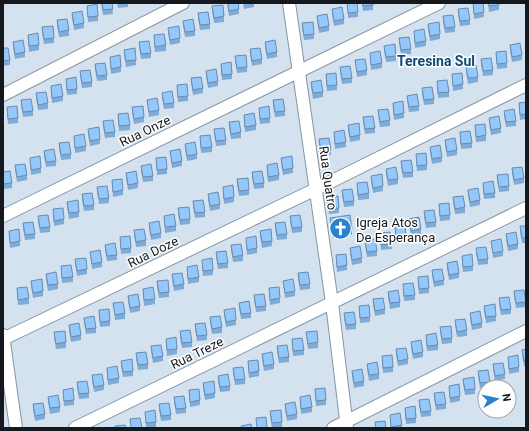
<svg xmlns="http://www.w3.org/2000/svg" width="529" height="431" viewBox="0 0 529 431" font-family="Roboto,sans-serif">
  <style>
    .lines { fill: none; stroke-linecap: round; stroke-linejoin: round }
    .minor-casing { stroke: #8895a1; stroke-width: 14 }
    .minor { stroke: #fff; stroke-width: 12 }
    .wall { fill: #7fabd7 }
    .shaded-wall { fill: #688baf }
    .building { fill: #94c7fa; stroke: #688baf }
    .labels { text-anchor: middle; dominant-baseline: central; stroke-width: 3; stroke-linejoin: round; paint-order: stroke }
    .street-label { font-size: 13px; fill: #15191e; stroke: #fff }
    .poi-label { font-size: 13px; fill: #15191e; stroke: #fff; text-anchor: start }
    .neighbourhood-label { font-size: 14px; font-weight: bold; fill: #0d4979; stroke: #fff }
  </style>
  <rect width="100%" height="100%" fill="#d4e2ef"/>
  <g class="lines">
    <defs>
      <g id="minor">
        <path d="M289,3L332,303L347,428"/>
        <path d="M3,95L183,3"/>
        <path d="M3,216L439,3"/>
        <path d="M3,335L16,428"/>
        <path d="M3,339L316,189L526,85"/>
        <path d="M75,428L526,208"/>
        <path d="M333,428L526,331"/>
      </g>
    </defs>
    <use href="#minor" class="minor-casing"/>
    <use href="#minor" class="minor"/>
  </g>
  <g class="wall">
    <path d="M101,3H112L113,14L103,15Z"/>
    <path d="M117,3H128V7L118,8Z"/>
    <path d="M227,3H238L239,14L229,16Z"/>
    <path d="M243,3H254V7L244,9Z"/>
    <path d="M347,3L358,12V17L348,18Z"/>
    <path d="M362,3H373V10L363,11Z"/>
    <path d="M473,3L484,12V17L474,19Z"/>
    <path d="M488,3H499V10L489,12Z"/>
    <path d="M504,3H514L504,4Z"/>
    <path d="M87,6L98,16V21L88,22L87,11Z"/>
    <path d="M212,6L224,16V22L214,23L212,11Z"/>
    <path d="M332,9L344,19V24L334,26L332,14Z"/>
    <path d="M458,9L470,20V25L460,26L458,14Z"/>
    <path d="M72,13L84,23V28L74,30L72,18Z"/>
    <path d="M198,13L210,24V29L200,30L198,18Z"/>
    <path d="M317,16L329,26V31L319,33L317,21Z"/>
    <path d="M443,16L455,27V32L445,33L443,22Z"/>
    <path d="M57,20L69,30V36L59,37L57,25Z"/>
    <path d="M183,21L195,31V36L185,37L183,26Z"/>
    <path d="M302,23L314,34V39L304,40L302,28Z"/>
    <path d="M428,24L440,34V39L430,41L428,29Z"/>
    <path d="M42,27L54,38V43L44,44L42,32Z"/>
    <path d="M168,28L180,38V43L170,45L168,33Z"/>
    <path d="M414,31L426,41V46L415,48L414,36Z"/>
    <path d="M28,35L39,45V50L29,52L28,40Z"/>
    <path d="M154,35L166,45V51L155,52L154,40Z"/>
    <path d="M399,38L411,49V54L401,55L399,43Z"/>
    <path d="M13,42L25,52V57L15,59L13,47Z"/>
    <path d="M139,42L151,53V58L141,59L139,47Z"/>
    <path d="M265,42L277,52V57L267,59L265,47Z"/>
    <path d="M510,45L522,55V60L512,62L510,50Z"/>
    <path d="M384,46L396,56V61L386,62L384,51Z"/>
    <path d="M3,48L10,60V65L3,66Z"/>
    <path d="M250,49L262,59V64L252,66L250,54Z"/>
    <path d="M124,50L136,60V65L126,67L124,55Z"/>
    <path d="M496,52L507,63V68L497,69L496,57Z"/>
    <path d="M370,53L382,63V68L371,70L370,58Z"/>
    <path d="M235,56L247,67V72L237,73L235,61Z"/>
    <path d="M110,57L121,67V72L111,74L110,62Z"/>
    <path d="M481,59L493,70V75L483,76L481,65Z"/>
    <path d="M355,60L367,70V75L357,77Z"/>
    <path d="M95,64L107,75V80L97,81L95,69Z"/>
    <path d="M221,64L232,74V79L222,80L221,69Z"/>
    <path d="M340,67L352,78V83L342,84L340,72Z"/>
    <path d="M466,67L478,77V82L468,84L466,72Z"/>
    <path d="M80,71L92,82V87L82,88L80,76Z"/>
    <path d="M206,71L218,81V86L208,88L206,76Z"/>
    <path d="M326,74L337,85V90L327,91L326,80Z"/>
    <path d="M452,74L463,84V89L453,91Z"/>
    <path d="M191,78L203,88V93L193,95L191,83Z"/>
    <path d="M66,79L77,89V94L67,95L66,84Z"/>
    <path d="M437,81L449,92V97L438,98L437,86Z"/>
    <path d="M311,82L323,92V97L313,99L311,87Z"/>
    <path d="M177,85L188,96V101L178,102L177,90Z"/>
    <path d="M51,86L63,96V101L52,103L51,91Z"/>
    <path d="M422,88L434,99V104L424,105L422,93Z"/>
    <path d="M36,93L48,103V109L38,110L36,98Z"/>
    <path d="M162,93L174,103V108L164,109L162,98Z"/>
    <path d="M407,96L419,106V111L409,112L407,101Z"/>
    <path d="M21,100L33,111V116L23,117L21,105Z"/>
    <path d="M147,100L159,110V115L149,117Z"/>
    <path d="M273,100L285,111V116L275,117L273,105Z"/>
    <path d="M526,102V119L520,120L519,108V103Z"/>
    <path d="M393,103L404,113V118L394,120L393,108Z"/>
    <path d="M7,107L18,118V123L8,124L7,113Z"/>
    <path d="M132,107L144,117V122L134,124L132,112Z"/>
    <path d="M259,108L270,118V123L260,124L259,113Z"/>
    <path d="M378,110L390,120V126L380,127L378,115Z"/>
    <path d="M504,111L516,121V126L506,127L504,116Z"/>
    <path d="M118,114L130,125V130L119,131L118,119Z"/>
    <path d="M244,115L256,125V130L245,132L244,120Z"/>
    <path d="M363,117L375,128V133L365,134L363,122Z"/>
    <path d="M489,118L501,128V133L491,135L489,123Z"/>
    <path d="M103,121L115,132V137L105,138L103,127Z"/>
    <path d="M229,122L241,132V138L231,139L229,127Z"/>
    <path d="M348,125L360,135V140L350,142L348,130Z"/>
    <path d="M475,125L486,135V141L476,142L475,130Z"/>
    <path d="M88,129L100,139V144L90,146L88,134Z"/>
    <path d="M214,129L226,140V145L216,146L214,134Z"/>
    <path d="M334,132L346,142V147L335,149L334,137Z"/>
    <path d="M460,132L472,143V148L461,149L460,137Z"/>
    <path d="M74,136L86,146V151L75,153Z"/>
    <path d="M200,136L212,147V152L201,153L200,142Z"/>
    <path d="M319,139L331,150V155L321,156L319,144Z"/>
    <path d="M445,140L457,150V155L447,157L445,145Z"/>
    <path d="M59,143L71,154V159L61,160L59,148Z"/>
    <path d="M185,144L197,154V159L187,161L185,149Z"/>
    <path d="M430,147L442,157V162L432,164L430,152Z"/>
    <path d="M44,151L56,161V166L46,167L44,156Z"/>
    <path d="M170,151L182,161V166L172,168Z"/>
    <path d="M416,154L427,165V170L417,171L416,159Z"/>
    <path d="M30,158L41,168V173L31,175L30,163Z"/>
    <path d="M156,158L167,169V174L157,175L156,163Z"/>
    <path d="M281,158L293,168V173L283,175L281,163Z"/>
    <path d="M401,161L413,172V177L403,178L401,166Z"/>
    <path d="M15,165L27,175V180L17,182L15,170Z"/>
    <path d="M267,165L279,175V180L268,182L267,170Z"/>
    <path d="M141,166L153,176V181L143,182L141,171Z"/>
    <path d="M512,168L524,178V183L514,185L512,173Z"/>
    <path d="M386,169L398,179V184L388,186L386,174Z"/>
    <path d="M3,172L12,183V188L3,189Z"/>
    <path d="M252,172L264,183V188L254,189L252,177Z"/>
    <path d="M126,173L138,183V188L128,190L126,178Z"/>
    <path d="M497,175L509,186V191L499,192L497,180Z"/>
    <path d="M371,176L383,186V191L373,193L371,181Z"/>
    <path d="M237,179L249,190V195L239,196L237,184Z"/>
    <path d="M112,180L123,190V195L113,197L112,185Z"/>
    <path d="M357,183L369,193V199L358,200L357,188Z"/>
    <path d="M483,183L495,193V198L484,199L483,188Z"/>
    <path d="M97,187L109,198V203L99,204L97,192Z"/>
    <path d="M223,187L234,197V202L224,204L223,192Z"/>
    <path d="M342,190L354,201V206L344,207L342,195Z"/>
    <path d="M468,190L480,200V205L470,207L468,195Z"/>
    <path d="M82,194L94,205V210L84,211L82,200Z"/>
    <path d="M208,194L220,204V209L210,211L208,199Z"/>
    <path d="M453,197L465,207V213L455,214L453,202Z"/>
    <path d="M327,198L339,208V213L329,214L327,203Z"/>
    <path d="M193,201L205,212V217L195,218L193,206Z"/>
    <path d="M67,202L79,212V217L69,219L67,207Z"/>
    <path d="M439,204L450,215V220L440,221L439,209Z"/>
    <path d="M178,208L190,219V224L180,225L178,214Z"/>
    <path d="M53,209L64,219V224L54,226L53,214Z"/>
    <path d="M424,211L436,222V227L426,228L424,217Z"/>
    <path d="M38,216L50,227V232L40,233L38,221Z"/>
    <path d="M164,216L176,226V231L165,233L164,221Z"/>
    <path d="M290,216L302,227V232L292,233L290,221Z"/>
    <path d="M330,218L352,234L333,238L330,223Z"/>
    <path d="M409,219L421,229V234L411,236L409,224Z"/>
    <path d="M23,223L35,234V239L25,240L23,228Z"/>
    <path d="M149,223L161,233V238L151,240L149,228Z"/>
    <path d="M275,223L287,234V239L277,240L275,229Z"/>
    <path d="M395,226L406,236V241L396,243Z"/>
    <path d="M520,226H526V243H522L520,232Z"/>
    <path d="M134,230L146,240V246L136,247L134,235Z"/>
    <path d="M9,231L20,241V246L10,248L9,236Z"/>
    <path d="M260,231L272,241V246L262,248L260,236Z"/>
    <path d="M380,233L392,244V249L381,250L380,238Z"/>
    <path d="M506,234L518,244V249L508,251L506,239Z"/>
    <path d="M120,237L131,248V253L121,254L120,242Z"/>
    <path d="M246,238L257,248V253L247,255L246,243Z"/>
    <path d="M365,241L377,251V256L367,257L365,246Z"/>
    <path d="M491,241L503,251V256L493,258Z"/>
    <path d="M105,245L117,255V260L107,261L105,250Z"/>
    <path d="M231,245L243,255V261L233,262L231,250Z"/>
    <path d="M350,248L362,258V263L352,265L350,253Z"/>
    <path d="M476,248L488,259V264L478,265L476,253Z"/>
    <path d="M90,252L102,262V267L92,269Z"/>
    <path d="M216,252L228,263V268L218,269L216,257Z"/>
    <path d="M336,255L347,265V270L337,272L336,260Z"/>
    <path d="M462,256L473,266V271L463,272L462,261Z"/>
    <path d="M75,259L87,269V274L77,276L75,264Z"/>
    <path d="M202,260L213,270V275L203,276L202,265Z"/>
    <path d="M447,263L459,273V278L449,280L447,268Z"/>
    <path d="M61,266L73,277V282L62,283L61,271Z"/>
    <path d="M187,267L199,277V282L188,284L187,272Z"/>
    <path d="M432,270L444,280V285L434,287L432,275Z"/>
    <path d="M298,273L310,284V289L300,290L298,279Z"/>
    <path d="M46,274L58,284V289L48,291L46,279Z"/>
    <path d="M172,274L184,284V289L174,291L172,279Z"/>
    <path d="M418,277L429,288V293L419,294L418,282Z"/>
    <path d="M31,281L43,291V296L33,298L31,286Z"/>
    <path d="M157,281L169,292V297L159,298L157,287Z"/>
    <path d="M283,281L295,291V296L285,298Z"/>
    <path d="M403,284L415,295V300L404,301L403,290Z"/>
    <path d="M17,288L29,298V304L18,305Z"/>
    <path d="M269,288L280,298V303L270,305L269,293Z"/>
    <path d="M143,289L155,299V304L144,306L143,294Z"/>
    <path d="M514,291L526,302V307L516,308L514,296Z"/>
    <path d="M388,292L400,302V307L390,309L388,297Z"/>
    <path d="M254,295L266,306V311L256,312L254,300Z"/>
    <path d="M128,296L140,306V311L130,313L128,301Z"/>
    <path d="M499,298L511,309V314L501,315L499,304Z"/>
    <path d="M373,299L385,309V314L375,316L373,304Z"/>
    <path d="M113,303L125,313V319L115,320Z"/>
    <path d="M239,303L251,313V318L241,319L239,308Z"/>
    <path d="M359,306L370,317V322L360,323L359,311Z"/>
    <path d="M484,306L496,316V321L486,323L484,311Z"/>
    <path d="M99,310L110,321V326L100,327L99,315Z"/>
    <path d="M224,310L236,320V325L226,327L224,315Z"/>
    <path d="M344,313L356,324V329L346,330L344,318Z"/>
    <path d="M470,313L482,323V328L472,330L470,318Z"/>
    <path d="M210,317L222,327V333L212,334L210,322Z"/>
    <path d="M84,318L96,328V333L86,334L84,323Z"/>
    <path d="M455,320L467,330V336L457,337L455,325Z"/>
    <path d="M195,324L207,335V340L197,341L195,329Z"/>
    <path d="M69,325L81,335V340L71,342L69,330Z"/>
    <path d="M440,327L452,338V343L442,344L440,332Z"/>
    <path d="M180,331L192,342V347L182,348L180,337Z"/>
    <path d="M54,332L66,342V348L56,349L54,337Z"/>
    <path d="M306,332L318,342V348L308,349Z"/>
    <path d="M426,335L438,345V350L427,351L426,340Z"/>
    <path d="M166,339L177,349V354L167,356L166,344Z"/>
    <path d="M292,339L304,350V355L293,356L292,344Z"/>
    <path d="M411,342L423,352V357L413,359L411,347Z"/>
    <path d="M151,346L163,356V361L153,363L151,351Z"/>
    <path d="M277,346L289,357V362L279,363L277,352Z"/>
    <path d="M396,349L408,359V364L398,366L396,354Z"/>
    <path d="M526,349V366H524L522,355V350Z"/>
    <path d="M136,353L148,364V369L138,370L136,358Z"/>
    <path d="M262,354L274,364V369L264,371L262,359Z"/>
    <path d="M382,356L393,367V372L383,373L382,361Z"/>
    <path d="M508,357L519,367V372L509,374L508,362Z"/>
    <path d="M121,361L133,371V376L123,377L121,366Z"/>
    <path d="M248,361L259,371V376L249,378L248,366Z"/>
    <path d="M367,364L379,374V379L369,381L367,369Z"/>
    <path d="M493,364L505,374V379L495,381L493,369Z"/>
    <path d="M107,368L119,378V383L108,385L107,373Z"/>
    <path d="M233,368L245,379V384L235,385L233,373Z"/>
    <path d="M352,371L364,381V386L354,388L352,376Z"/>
    <path d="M478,371L490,382V387L480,388L478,376Z"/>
    <path d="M92,375L104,385V390L94,392L92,380Z"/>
    <path d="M218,376L230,386V391L220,392L218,381Z"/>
    <path d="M463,379L475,389V394L465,395L463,384Z"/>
    <path d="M77,382L89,393V398L79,399L77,387Z"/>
    <path d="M203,383L215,393V398L205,400L203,388Z"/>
    <path d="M449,386L460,396V401L450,403L449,391Z"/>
    <path d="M315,389L326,400V405L316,406L315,394Z"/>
    <path d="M63,390L74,400V405L64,406L63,395Z"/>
    <path d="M189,390L200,400V405L190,407L189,395Z"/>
    <path d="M434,393L446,404V409L436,410L434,398Z"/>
    <path d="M48,397L60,407V412L50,414L48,402Z"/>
    <path d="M174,397L186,408V413L176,414L174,402Z"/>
    <path d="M300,397L312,407V412L301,414L300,402Z"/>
    <path d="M419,400L431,411V416L421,417L419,405Z"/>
    <path d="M33,404L45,414V419L35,421L33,409Z"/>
    <path d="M159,404L171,415V420L161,421L159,410Z"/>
    <path d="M285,404L297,414V419L287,421L285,409Z"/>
    <path d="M405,408L416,418V423L406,424L405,413Z"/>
    <path d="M270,411L282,422V427L272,428L270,416Z"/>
    <path d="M145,412L156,422V427L146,428Z"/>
    <path d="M390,415L402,425V428H391Z"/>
  </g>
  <path class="shaded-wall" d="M352,229V234L333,238V233Z"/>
  <g class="building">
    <path d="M102,3H112L113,9L103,10Z"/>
    <path d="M228,3H238L239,9L229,11Z"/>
    <path d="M347,3H357L358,12L348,13Z"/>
    <path d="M363,3H373V5L363,6Z"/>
    <path d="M473,3H483L484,12L474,14Z"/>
    <path d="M489,3H499V5L489,6Z"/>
    <path d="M97,4L98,16L88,17L87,6Z"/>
    <path d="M223,5L224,16L214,18L212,6Z"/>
    <path d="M342,7L344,19L334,21L332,9Z"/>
    <path d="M468,8L470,20L460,21L458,9Z"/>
    <path d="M82,11L84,23L74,25L72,13Z"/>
    <path d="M208,12L210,24L200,25L198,13Z"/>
    <path d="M327,14L329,26L319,28L317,16Z"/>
    <path d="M453,15L455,27L445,28L443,16Z"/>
    <path d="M67,19L69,30L59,32L57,20Z"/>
    <path d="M193,19L195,31L185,32L183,21Z"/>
    <path d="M313,22L314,34L304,35L302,23Z"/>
    <path d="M439,22L440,34L430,36L428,24Z"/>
    <path d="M53,26L54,38L44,39L42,27Z"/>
    <path d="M179,26L180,38L170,40L168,28Z"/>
    <path d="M424,29L426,41L415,43L414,31Z"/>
    <path d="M38,33L39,45L29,46L28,35Z"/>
    <path d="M164,34L166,45L155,47L154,35Z"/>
    <path d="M409,37L411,49L401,50L399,38Z"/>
    <path d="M23,40L25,52L15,54L13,42Z"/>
    <path d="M275,40L277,52L267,54L265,42Z"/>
    <path d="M149,41L151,53L141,54L139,42Z"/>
    <path d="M520,43L522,55L512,57L510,45Z"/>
    <path d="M395,44L396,56L386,57L384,46Z"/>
    <path d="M3,48H8L10,60L3,61Z"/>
    <path d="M135,48L136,60L126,61L124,50Z"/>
    <path d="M260,48L262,59L252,61L250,49Z"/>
    <path d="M380,51L382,63L371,65L370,53Z"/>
    <path d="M506,51L507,63L497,64L496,52Z"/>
    <path d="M120,55L121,67L111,69L110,57Z"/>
    <path d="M246,55L247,67L237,68L235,56Z"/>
    <path d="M491,58L493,70L483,71L481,59Z"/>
    <path d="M365,59L367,70L357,72L355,60Z"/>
    <path d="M231,62L232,74L222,75L221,64Z"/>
    <path d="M105,63L107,75L97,76L95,64Z"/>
    <path d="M476,65L478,77L468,78L466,67Z"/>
    <path d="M350,66L352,78L342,79L340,67Z"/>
    <path d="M216,69L218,81L208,83L206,71Z"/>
    <path d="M90,70L92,82L82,83L80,71Z"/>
    <path d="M336,73L337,85L327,86L326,74Z"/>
    <path d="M462,73L463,84L453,86L452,74Z"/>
    <path d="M76,77L77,89L67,90L66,79Z"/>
    <path d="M201,77L203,88L193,90L191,78Z"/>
    <path d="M321,80L323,92L313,93L311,82Z"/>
    <path d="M447,80L449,92L438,93L437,81Z"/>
    <path d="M61,84L63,96L52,98L51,86Z"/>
    <path d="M187,84L188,96L178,97L177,85Z"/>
    <path d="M432,87L434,99L424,100L422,88Z"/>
    <path d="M172,91L174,103L164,104L162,93Z"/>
    <path d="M46,92L48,103L38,105L36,93Z"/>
    <path d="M417,94L419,106L409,107L407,96Z"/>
    <path d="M157,98L159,110L149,112L147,100Z"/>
    <path d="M31,99L33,111L23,112L21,100Z"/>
    <path d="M283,99L285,111L275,112L273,100Z"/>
    <path d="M403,101L404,113L394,115L393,103Z"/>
    <path d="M526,102V114L520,115L519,103Z"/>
    <path d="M17,106L18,118L8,119L7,107Z"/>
    <path d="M143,106L144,117L134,119L132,107Z"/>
    <path d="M269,106L270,118L260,119L259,108Z"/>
    <path d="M388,109L390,120L380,122L378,110Z"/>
    <path d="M514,109L516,121L506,122L504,111Z"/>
    <path d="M128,113L130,125L119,126L118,114Z"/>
    <path d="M254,113L256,125L245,127L244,115Z"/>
    <path d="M373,116L375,128L365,129L363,117Z"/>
    <path d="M499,116L501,128L491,130L489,118Z"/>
    <path d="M113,120L115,132L105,133L103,121Z"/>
    <path d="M239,121L241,132L231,134L229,122Z"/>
    <path d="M359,123L360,135L350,137L348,125Z"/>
    <path d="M485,124L486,135L476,137L475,125Z"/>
    <path d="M99,127L100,139L90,141L88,129Z"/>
    <path d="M224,128L226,140L216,141L214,129Z"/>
    <path d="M344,130L346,142L335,144L334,132Z"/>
    <path d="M470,131L472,143L461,144L460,132Z"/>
    <path d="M84,134L86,146L75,148L74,136Z"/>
    <path d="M210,135L212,147L201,148L200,136Z"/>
    <path d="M329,138L331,150L321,151L319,139Z"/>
    <path d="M455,138L457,150L447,152L445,140Z"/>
    <path d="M69,142L71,154L61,155L59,143Z"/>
    <path d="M195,142L197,154L187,156L185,144Z"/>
    <path d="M440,145L442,157L432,159L430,147Z"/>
    <path d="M54,149L56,161L46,162L44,151Z"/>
    <path d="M180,149L182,161L172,163L170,151Z"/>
    <path d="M426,153L427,165L417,166L416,154Z"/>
    <path d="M40,156L41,168L31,170L30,158Z"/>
    <path d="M292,156L293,168L283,170L281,158Z"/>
    <path d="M166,157L167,169L157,170L156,158Z"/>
    <path d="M411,160L413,172L403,173L401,161Z"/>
    <path d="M277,163L279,175L268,177L267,165Z"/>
    <path d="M25,164L27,175L17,177L15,165Z"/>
    <path d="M151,164L153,176L143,177L141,166Z"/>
    <path d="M396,167L398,179L388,180L386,169Z"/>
    <path d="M522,167L524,178L514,180L512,168Z"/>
    <path d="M10,171L12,183L3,184V172Z"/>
    <path d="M136,171L138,183L128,185L126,173Z"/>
    <path d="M262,171L264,183L254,184L252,172Z"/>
    <path d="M382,174L383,186L373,188L371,176Z"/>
    <path d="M508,174L509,186L499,187L497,175Z"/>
    <path d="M248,178L249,190L239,191L237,179Z"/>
    <path d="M122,179L123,190L113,192L112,180Z"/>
    <path d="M493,181L495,193L484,194L483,183Z"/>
    <path d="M367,182L369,193L358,195L357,183Z"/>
    <path d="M233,185L234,197L224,199L223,187Z"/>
    <path d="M107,186L109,198L99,199L97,187Z"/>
    <path d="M478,188L480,200L470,202L468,190Z"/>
    <path d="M352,189L354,201L344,202L342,190Z"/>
    <path d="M218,192L220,204L210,206L208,194Z"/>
    <path d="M92,193L94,205L84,206L82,194Z"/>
    <path d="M338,196L339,208L329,209L327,198Z"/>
    <path d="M463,196L465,207L455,209L453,197Z"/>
    <path d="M78,200L79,212L69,213L67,202Z"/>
    <path d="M203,200L205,212L195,213L193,201Z"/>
    <path d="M449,203L450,215L440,216L439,204Z"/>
    <path d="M189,207L190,219L180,220L178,208Z"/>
    <path d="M63,208L64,219L54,221L53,209Z"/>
    <path d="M434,210L436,222L426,223L424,211Z"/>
    <path d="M174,214L176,226L165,227L164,216Z"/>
    <path d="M48,215L50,227L40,228L38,216Z"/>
    <path d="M300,215L302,227L292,228L290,216Z"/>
    <path d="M350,215L352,229L333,233L330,218Z"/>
    <path d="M419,217L421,229L411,231L409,219Z"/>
    <path d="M159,221L161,233L151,235L149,223Z"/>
    <path d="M33,222L35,234L25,235L23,223Z"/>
    <path d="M285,222L287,234L277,235L275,223Z"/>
    <path d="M405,224L406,236L396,238L395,226Z"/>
    <path d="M520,226H526V238H522Z"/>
    <path d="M19,229L20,241L10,243L9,231Z"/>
    <path d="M144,229L146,240L136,242L134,230Z"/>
    <path d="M271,229L272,241L262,242L260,231Z"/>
    <path d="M390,232L392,244L381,245L380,233Z"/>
    <path d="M516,232L518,244L508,246L506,234Z"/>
    <path d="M130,236L131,248L121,249L120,237Z"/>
    <path d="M256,236L257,248L247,250L246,238Z"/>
    <path d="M375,239L377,251L367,252L365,241Z"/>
    <path d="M501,239L503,251L493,253L491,241Z"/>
    <path d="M115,243L117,255L107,256L105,245Z"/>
    <path d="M241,244L243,255L233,257L231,245Z"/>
    <path d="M360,246L362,258L352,260L350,248Z"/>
    <path d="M486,247L488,259L478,260L476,248Z"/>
    <path d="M100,250L102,262L92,264L90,252Z"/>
    <path d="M226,251L228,263L218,264L216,252Z"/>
    <path d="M346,254L347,265L337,267L336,255Z"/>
    <path d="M472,254L473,266L463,267L462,256Z"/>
    <path d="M86,258L87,269L77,271L75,259Z"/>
    <path d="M212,258L213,270L203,271L202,260Z"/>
    <path d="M457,261L459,273L449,275L447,263Z"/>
    <path d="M71,265L73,277L62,278L61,266Z"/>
    <path d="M197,265L199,277L188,279L187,267Z"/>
    <path d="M442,269L444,280L434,282L432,270Z"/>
    <path d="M56,272L58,284L48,285L46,274Z"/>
    <path d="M308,272L310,284L300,285L298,273Z"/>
    <path d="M182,273L184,284L174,286L172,274Z"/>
    <path d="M428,276L429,288L419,289L418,277Z"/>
    <path d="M42,279L43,291L33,293L31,281Z"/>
    <path d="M293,279L295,291L285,293L283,281Z"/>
    <path d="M168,280L169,292L159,293L157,281Z"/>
    <path d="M413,283L415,295L404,296L403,284Z"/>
    <path d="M27,287L29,298L18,300L17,288Z"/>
    <path d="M153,287L155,299L144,300L143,289Z"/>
    <path d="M279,287L280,298L270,300L269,288Z"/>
    <path d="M398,290L400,302L390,303L388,292Z"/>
    <path d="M524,290L526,302L516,303L514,291Z"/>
    <path d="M138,294L140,306L130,308L128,296Z"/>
    <path d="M264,294L266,306L256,307L254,295Z"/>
    <path d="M509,297L511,309L501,310L499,298Z"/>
    <path d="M383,298L385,309L375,311L373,299Z"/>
    <path d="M249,301L251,313L241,314L239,303Z"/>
    <path d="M123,302L125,313L115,315L113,303Z"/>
    <path d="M495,304L496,316L486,317L484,306Z"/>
    <path d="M369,305L370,317L360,318L359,306Z"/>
    <path d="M235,308L236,320L226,322L224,310Z"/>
    <path d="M109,309L110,321L100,322L99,310Z"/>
    <path d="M480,311L482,323L472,325L470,313Z"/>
    <path d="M354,312L356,324L346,325L344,313Z"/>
    <path d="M94,316L96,328L86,329L84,318Z"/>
    <path d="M220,316L222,327L212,329L210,317Z"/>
    <path d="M465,319L467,330L457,332L455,320Z"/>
    <path d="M79,323L81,335L71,337L69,325Z"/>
    <path d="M205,323L207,335L197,336L195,324Z"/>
    <path d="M451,326L452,338L442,339L440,327Z"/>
    <path d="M190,330L192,342L182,343L180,331Z"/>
    <path d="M65,331L66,342L56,344L54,332Z"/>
    <path d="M317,331L318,342L308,344L306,332Z"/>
    <path d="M436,333L438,345L427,346L426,335Z"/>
    <path d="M176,337L177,349L167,350L166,339Z"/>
    <path d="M302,338L304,350L293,351L292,339Z"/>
    <path d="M421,340L423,352L413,354L411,342Z"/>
    <path d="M161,345L163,356L153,358L151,346Z"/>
    <path d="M287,345L289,357L279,358L277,346Z"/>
    <path d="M406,348L408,359L398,361L396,349Z"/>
    <path d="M526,349V361H524L522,350Z"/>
    <path d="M146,352L148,364L138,365L136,353Z"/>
    <path d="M272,352L274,364L264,366L262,354Z"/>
    <path d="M392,355L393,367L383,368L382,356Z"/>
    <path d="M518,355L519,367L509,369L508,357Z"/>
    <path d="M132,359L133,371L123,372L121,361Z"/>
    <path d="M258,360L259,371L249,373L248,361Z"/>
    <path d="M377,362L379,374L369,375L367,364Z"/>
    <path d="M503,363L505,374L495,376L493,364Z"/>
    <path d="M117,366L119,378L108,380L107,368Z"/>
    <path d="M243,367L245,379L235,380L233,368Z"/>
    <path d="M362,369L364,381L354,383L352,371Z"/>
    <path d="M488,370L490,382L480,383L478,371Z"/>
    <path d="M102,374L104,385L94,387L92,375Z"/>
    <path d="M228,374L230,386L220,387L218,376Z"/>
    <path d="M474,377L475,389L465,390L463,379Z"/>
    <path d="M87,381L89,393L79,394L77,382Z"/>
    <path d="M214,381L215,393L205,395L203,383Z"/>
    <path d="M459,384L460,396L450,398L449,386Z"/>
    <path d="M73,388L74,400L64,401L63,390Z"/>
    <path d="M325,388L326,400L316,401L315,389Z"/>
    <path d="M199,389L200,400L190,402L189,390Z"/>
    <path d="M444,392L446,404L436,405L434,393Z"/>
    <path d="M58,395L60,407L50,408L48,397Z"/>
    <path d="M310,395L312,407L301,409L300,397Z"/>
    <path d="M184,396L186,408L176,409L174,397Z"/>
    <path d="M429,399L431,411L421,412L419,400Z"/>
    <path d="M295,402L297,414L287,416L285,404Z"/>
    <path d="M43,403L45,414L35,416L33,404Z"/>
    <path d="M169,403L171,415L161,416L159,404Z"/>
    <path d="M415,406L416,418L406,419L405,408Z"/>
    <path d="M155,410L156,422L146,423L145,412Z"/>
    <path d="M281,410L282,422L272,423L270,411Z"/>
    <path d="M400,413L402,425L391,427L390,415Z"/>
    <path d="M266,417L267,428H257L256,418Z"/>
    <path d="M140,418L142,428H131L130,419Z"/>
    <path d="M385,421L386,428H376L375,422Z"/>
    <path d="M251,424L252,428H241V426Z"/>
    <path d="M125,425L126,428H115V426Z"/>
  </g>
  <defs>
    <symbol id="church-disc" viewBox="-11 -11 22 22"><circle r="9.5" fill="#2782cf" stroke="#fff"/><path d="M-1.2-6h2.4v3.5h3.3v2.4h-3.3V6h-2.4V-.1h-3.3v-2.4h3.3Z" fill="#fff"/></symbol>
  </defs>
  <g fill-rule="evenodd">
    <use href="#church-disc" x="328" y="216" width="25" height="25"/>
  </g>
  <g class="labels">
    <g class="street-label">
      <text transform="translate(145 131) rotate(-26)">Rua Onze</text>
      <text transform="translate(328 178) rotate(82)">Rua Quatro</text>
      <text transform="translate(153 252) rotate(-26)">Rua Doze</text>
      <text transform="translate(197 353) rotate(-26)">Rua Treze</text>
    </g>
    <g class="poi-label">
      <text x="356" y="222">Igreja Atos<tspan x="356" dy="15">De Esperança</tspan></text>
    </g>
    <g class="neighbourhood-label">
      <text x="436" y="61">Teresina Sul</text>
    </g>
  </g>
  <rect width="529" height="431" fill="none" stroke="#15191e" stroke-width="8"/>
  <g transform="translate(497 399) rotate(81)"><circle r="19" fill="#ffffff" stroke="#a1a3a5"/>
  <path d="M0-3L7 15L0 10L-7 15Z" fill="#2782cf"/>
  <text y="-6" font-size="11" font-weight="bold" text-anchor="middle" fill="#15191e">N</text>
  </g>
</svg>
